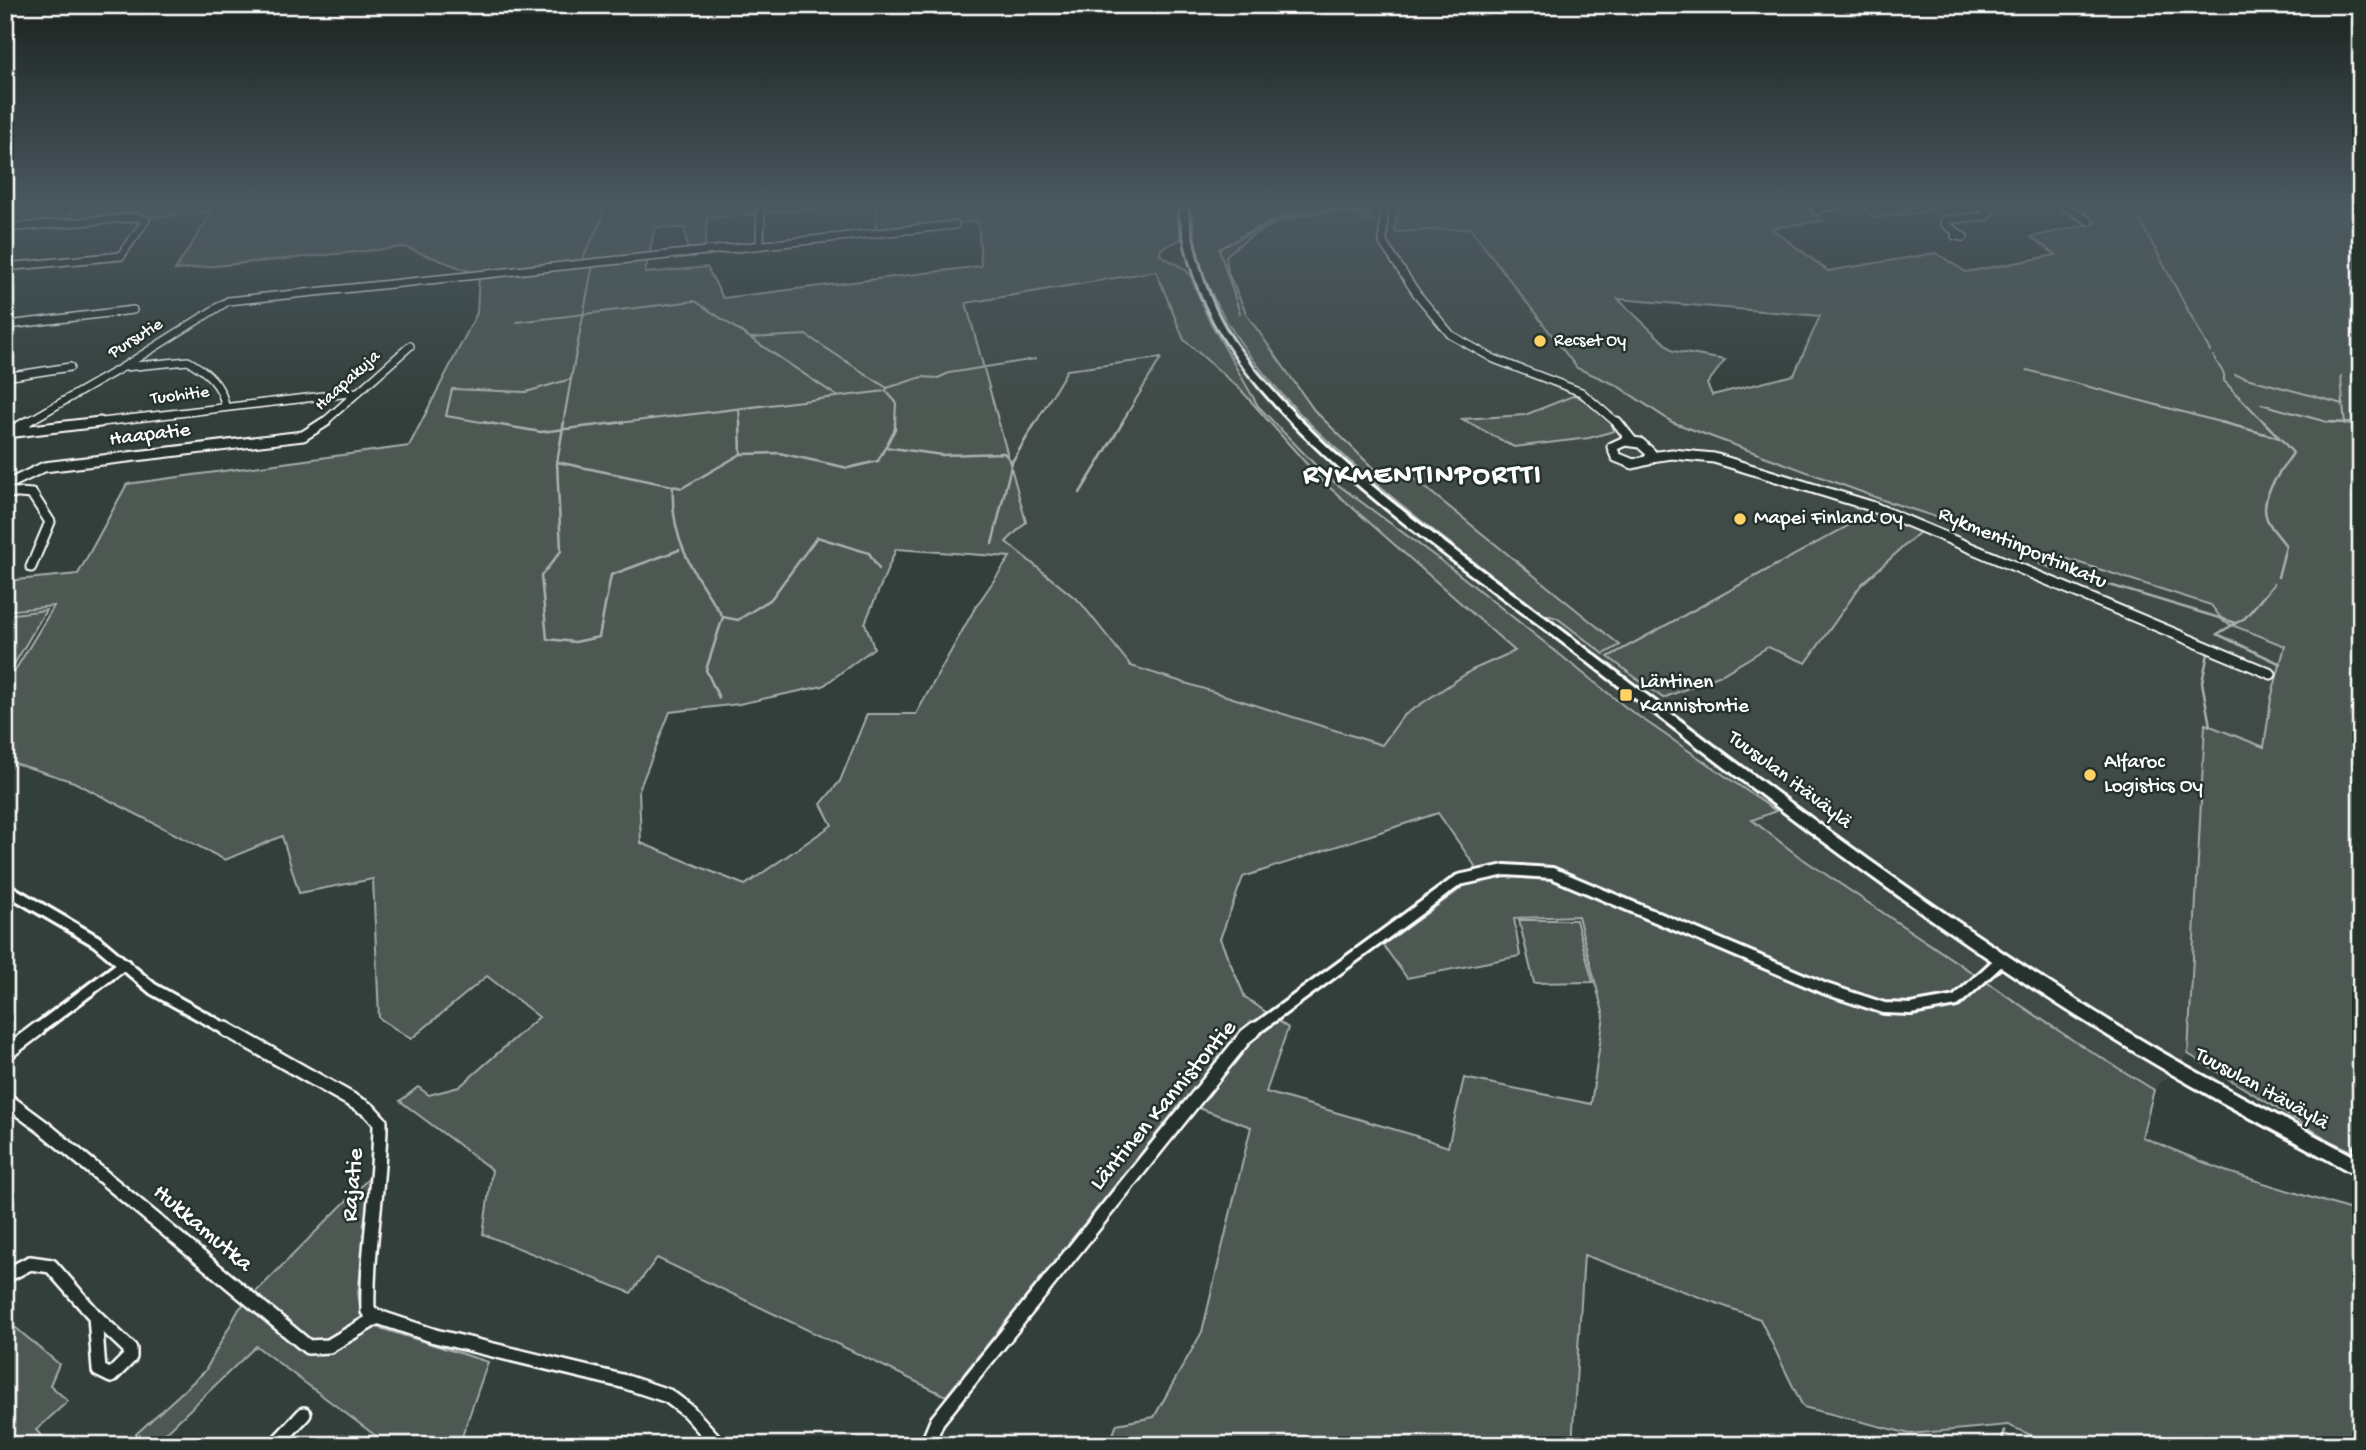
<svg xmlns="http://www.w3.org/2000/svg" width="2366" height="1450" viewBox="0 0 2366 1450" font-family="'Gochi Hand',sans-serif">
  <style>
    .built { fill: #404c47 }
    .green { fill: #4d5853; stroke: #a6aca9; stroke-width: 2; fill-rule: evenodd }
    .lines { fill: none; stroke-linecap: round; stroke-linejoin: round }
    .stream-far2 { stroke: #abb0ae; stroke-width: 2 }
    .stream-far1 { stroke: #abb0ae; stroke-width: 2.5 }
    .stream { stroke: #abb0ae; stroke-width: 3.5 }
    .minor-far3-casing { stroke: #fff; stroke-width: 10 }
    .minor-far2-casing { stroke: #fff; stroke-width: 13 }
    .minor-far1-casing { stroke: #fff; stroke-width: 16 }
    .minor-casing { stroke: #fff; stroke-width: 18 }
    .major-casing { stroke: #fff; stroke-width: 6 }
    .minor-far3 { stroke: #26332d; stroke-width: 7 }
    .minor-far2 { stroke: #26332d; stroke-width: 9 }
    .minor-far1 { stroke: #26332d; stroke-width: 10 }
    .minor { stroke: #26332d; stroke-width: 13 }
    .major { fill: #26332d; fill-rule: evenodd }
    .poi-dot { fill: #ffd166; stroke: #26332d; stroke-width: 2.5 }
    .labels { text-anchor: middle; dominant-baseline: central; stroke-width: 5; stroke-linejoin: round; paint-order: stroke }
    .far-street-label { font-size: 18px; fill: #fff; stroke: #26332d }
    .far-poi-label { font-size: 18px; fill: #fff; stroke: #26332d; text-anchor: start }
    .street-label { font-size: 21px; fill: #fff; stroke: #26332d }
    .poi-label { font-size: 21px; fill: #fff; stroke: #26332d; text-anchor: start }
    .near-street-label { font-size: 24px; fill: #fff; stroke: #26332d }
    .district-label { font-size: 28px; font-weight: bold; letter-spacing: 2px; fill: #fff; stroke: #26332d }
  </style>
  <rect width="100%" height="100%" fill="#333f3a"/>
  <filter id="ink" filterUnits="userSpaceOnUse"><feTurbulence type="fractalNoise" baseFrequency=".0143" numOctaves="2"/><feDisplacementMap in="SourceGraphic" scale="14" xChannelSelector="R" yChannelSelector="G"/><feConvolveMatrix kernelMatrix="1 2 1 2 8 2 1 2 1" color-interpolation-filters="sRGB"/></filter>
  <g filter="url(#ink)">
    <path class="built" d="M1337,213L1395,226V231L1470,228L1577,368L1616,385L1672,422L1883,500L2211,605L2224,623L2286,646L2271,699L2264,748L2205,724L2188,1054L2154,1090L2074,1041L1797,855L1752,819L1775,811L1628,709L1540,639L1403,715L1382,745L1131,666L1080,602L1006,542L1026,521L966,303L1156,271L1194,248L1235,247L1248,238L1293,219Z"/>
    <g class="green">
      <path d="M79,206H854L707,218L705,248H687L685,228L655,227L645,273L707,267L723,298L981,266L978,221L876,231V206H1173L1182,239L1162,248L1159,254L1186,270L1191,277L1208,318L1258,406L1326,476L1455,571L1628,709L1776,811L1752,820L1797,855L2074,1041L2154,1090L2142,1137L2225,1171L2361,1213V1445H2054L2008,1425L1910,1434L1803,1407L1760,1319L1584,1255L1572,1445H1109L1117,1424L1154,1417L1202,1332L1251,1127L1182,1102L946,1396L657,1258L631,1293L483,1234L492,1170L400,1101L418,1087L429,1095L459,1087L539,1017L487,976L411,1039L379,1018L373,879L299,893L282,836L225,860L74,782L5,760V673L14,672L54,606L5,611V581L78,574L127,484L409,446L477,313L479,275L405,247L175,270L212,212L59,225ZM1156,271L1184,340L1241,390L1320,479L1515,651L1472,670L1403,716L1382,745L1131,666L1080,602L1006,542L1026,522L966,303ZM896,549L1010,557L975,608L916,714H867L840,781L821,804L832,825L745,885L641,843L639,790L670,712L739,704L823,686L874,648L865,623ZM1438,813L1475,866L1463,887L1383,945L1407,978L1520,956L1514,918L1578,916L1604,1016L1591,1104L1464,1078L1448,1147L1410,1134L1266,1092L1288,1028L1245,997L1220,939L1243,877Z"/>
      <path d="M1187,206H1373L1371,213C1315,201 1287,211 1239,237C1252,234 1269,224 1283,218C1309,208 1344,209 1369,215L1375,223C1366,221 1358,215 1349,214C1308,207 1255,227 1226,256L1228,273L1247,315L1314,410L1377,472L1401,468L1620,645L1604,654L1557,618L1542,614C1428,524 1234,395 1195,250C1191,237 1195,225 1193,215Z"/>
      <path d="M1398,206H1806L1822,221L1771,228L1828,271L1936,253L1966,272L2056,255L2031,237L2096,223L2071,206H2361V841L2358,853L2361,855V1155L2332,1142L2188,1054L2205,724L2264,747L2271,699L2285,646L2224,622L2211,605L1883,500L1672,422L1616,385L1577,368L1470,228L1395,232ZM1618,299L1820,316L1794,375L1712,395L1707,384L1725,360L1673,351Z"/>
      <path d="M1861,206H1925L1931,211L1876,218Z"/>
      <path d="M1575,395C1589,403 1611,413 1614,431L1589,438L1514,447L1462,419L1525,415Z"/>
      <path d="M1873,512L1922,530L1861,585L1806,663L1768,647L1721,675L1663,698L1608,657Z"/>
      <path d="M46,610L12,668L5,669V615Z"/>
      <path d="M1519,920H1576L1593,982L1534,983Z"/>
      <path d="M372,1175L358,1293L361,1311L377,1327L488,1362L459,1445H388L256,1346L153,1445H124L205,1371L239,1309Z"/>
      <path d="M5,1328H16L59,1364L50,1385L68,1401L36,1430L50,1445H5Z"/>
    </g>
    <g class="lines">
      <g class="stream-far2">
        <path d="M2132,206L2210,351"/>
        <path d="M1260,227C1297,211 1332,207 1371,215"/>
        <path d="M580,263L601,221L605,206"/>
        <path d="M1240,313L1219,249L1257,229"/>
        <path d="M517,322L695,301L837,396"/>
        <path d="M751,338L806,335L887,388L886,391L896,402L895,424"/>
        <path d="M2213,356L2224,374V381L2266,424"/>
        <path d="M2027,370L2227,424"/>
        <path d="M2235,375L2343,404L2341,376"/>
        <path d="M887,388L922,377L938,378L949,373L1035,359"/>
        <path d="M2261,404L2327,422L2358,424"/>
        <path d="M2343,404L2345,424"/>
        <path d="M739,409L740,424"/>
        <path d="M493,424L446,416L452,389L526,392L571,379L593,264"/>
        <path d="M563,424L571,379"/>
        <path d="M610,424L886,391"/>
        <path d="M1035,424L1067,370L1161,358L1121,424"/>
      </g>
      <g class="stream-far1">
        <path d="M482,422L541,432L624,422"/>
        <path d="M564,422L557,462L561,551L541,576L547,639L575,642L599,637L611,575L679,550"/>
        <path d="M2221,422L2280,438L2293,453C2282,470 2258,497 2267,519C2271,529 2280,537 2286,546L2278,577"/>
        <path d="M2264,422L2278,436"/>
        <path d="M2329,422L2361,424"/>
        <path d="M885,447L942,455L1004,453L1011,461"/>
        <path d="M741,454L779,453L848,468L878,461L895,429V422"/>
        <path d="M557,462L682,488L741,454L740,422"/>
        <path d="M673,486C670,541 694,573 723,617L706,670L719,698"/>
        <path d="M1080,493L1123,422"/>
        <path d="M992,544L1012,462L1036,422"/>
        <path d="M2040,564L2236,623"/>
        <path d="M2274,584L2245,618L2217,634L2281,664"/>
        <path d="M723,617L738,620L771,599L817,537L869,553L879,569"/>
        <path d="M2208,654L2202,682L2210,726"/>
      </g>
      <path class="stream" d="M2002,1445L2004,1431"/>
      <defs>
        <g id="minor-far3">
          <path d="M1384,206L1383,243L1417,294L1451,335L1494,359L1581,392L1618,424"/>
          <path d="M2064,206L2089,221"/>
          <path d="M1816,211L1817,208L1835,206"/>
          <path d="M5,228L139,217L146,220L121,256L5,267"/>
          <path d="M1955,236L1964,237L1945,224L1944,220L1986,216L1989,213L1980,206"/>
          <path d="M760,245L761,206"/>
          <path d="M8,325L133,310"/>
          <path d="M124,367L188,361C206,371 222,384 225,406"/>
          <path d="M5,377L70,367"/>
          <path d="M24,424L123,367L228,301L955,225"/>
          <path d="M85,424L358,392"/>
          <path d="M322,424L410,346"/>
        </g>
        <g id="minor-far2">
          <path d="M1617,422L1632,441"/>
          <path d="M10,432L27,422"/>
          <path d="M15,432L100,422"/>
          <path d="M1625,441L1640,443L1651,453L1649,460L1633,464L1616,457L1612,447Z"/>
          <path d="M1651,457L1672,454L1714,458L1871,506L2271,674"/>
          <path d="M5,486L44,467L303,436L325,422"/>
          <path d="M5,492L32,494L50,522L31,567"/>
        </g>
        <g id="minor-far1">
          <path d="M5,888L96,941L153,989L229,1031"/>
          <path d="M35,1031L124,964"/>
          <path d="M1253,1031L1459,880L1505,870L1552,873L1826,989L1884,1008L1911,1009L1956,1001L2002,959"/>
        </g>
        <g id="minor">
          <path d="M226,1029L369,1110L380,1122C380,1185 366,1248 368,1311L378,1317L435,1336L626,1382L668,1396L688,1411L719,1445"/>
          <path d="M5,1054L38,1029"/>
          <path d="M5,1099L43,1127L308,1347L329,1346L378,1317"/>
          <path d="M2356,1166L2361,1150"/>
          <path d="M5,1276L30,1263L51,1266L95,1316"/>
          <path d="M95,1316L130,1349V1357L111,1376L99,1370Z"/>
          <path d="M275,1445L304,1414"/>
          <path d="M927,1445L937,1421L1246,1036L1255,1029"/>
        </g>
        <g id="major">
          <path d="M1179,206H1187C1194,255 1206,303 1235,344C1321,462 1446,542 1560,629C1741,767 1922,906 2116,1025C2196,1074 2279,1116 2361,1160V1177C2342,1168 2324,1157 2305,1147C2275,1131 2245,1115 2216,1099C1989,973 1783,813 1579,655C1470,571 1351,494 1261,389C1212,330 1189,282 1179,206Z"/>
          <path d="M5,313C16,322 11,340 10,354L5,357Z"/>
        </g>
      </defs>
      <use href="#minor-far3" class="minor-far3-casing"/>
      <use href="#minor-far2" class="minor-far2-casing"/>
      <use href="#minor-far1" class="minor-far1-casing"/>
      <use href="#minor" class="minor-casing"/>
      <use href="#major" class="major-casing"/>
      <use href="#minor-far3" class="minor-far3"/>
      <use href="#minor-far2" class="minor-far2"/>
      <use href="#minor-far1" class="minor-far1"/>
      <use href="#minor" class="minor"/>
      <use href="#major" class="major"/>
    </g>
  </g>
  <linearGradient id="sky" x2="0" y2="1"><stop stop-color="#1c2320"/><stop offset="0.5" stop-color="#4a5860"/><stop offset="1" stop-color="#4a5860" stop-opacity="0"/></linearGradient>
  <rect width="2366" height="409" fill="url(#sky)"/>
  <g class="poi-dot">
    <circle cx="1540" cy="341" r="7"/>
    <circle cx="1740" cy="519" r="7"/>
    <rect x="1619" y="688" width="14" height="14" rx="3.5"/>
    <circle cx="2090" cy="775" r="7"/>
  </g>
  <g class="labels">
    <g class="far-street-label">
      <text transform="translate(136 339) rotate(-32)">Pursutie</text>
      <text transform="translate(348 381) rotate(-42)">Haapakuja</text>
      <text transform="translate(180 396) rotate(-7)">Tuohitie</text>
    </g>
    <g class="far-poi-label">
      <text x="1554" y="341">Recset Oy</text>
    </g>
    <g class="street-label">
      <text transform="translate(150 436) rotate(-7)">Haapatie</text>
      <text transform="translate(2022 549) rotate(23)">Rykmentinportinkatu</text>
      <text transform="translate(1789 781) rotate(37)">Tuusulan itäväylä</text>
      <text transform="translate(2261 1090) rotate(29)">Tuusulan itäväylä</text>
    </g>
    <g class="poi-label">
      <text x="1754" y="519">Mapei Finland Oy</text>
      <text x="1640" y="683">Läntinen<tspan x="1640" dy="24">Kannistontie</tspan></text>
      <text x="2104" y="763">Alfaroc<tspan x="2104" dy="24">Logistics Oy</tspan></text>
    </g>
    <g class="near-street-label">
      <text transform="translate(1164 1106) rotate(-50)">Läntinen Kannistontie</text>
      <text transform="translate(354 1185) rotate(-85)">Rajatie</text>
      <text transform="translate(202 1229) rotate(40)">Hukkamutka</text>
    </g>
    <g class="district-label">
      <text x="1423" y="476">RYKMENTINPORTTI</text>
    </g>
  </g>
  <rect width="2366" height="1450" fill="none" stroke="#26332d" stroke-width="28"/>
  <rect x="14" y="14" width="2338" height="1422" fill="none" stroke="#fff" stroke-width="2.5" filter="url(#ink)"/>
</svg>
